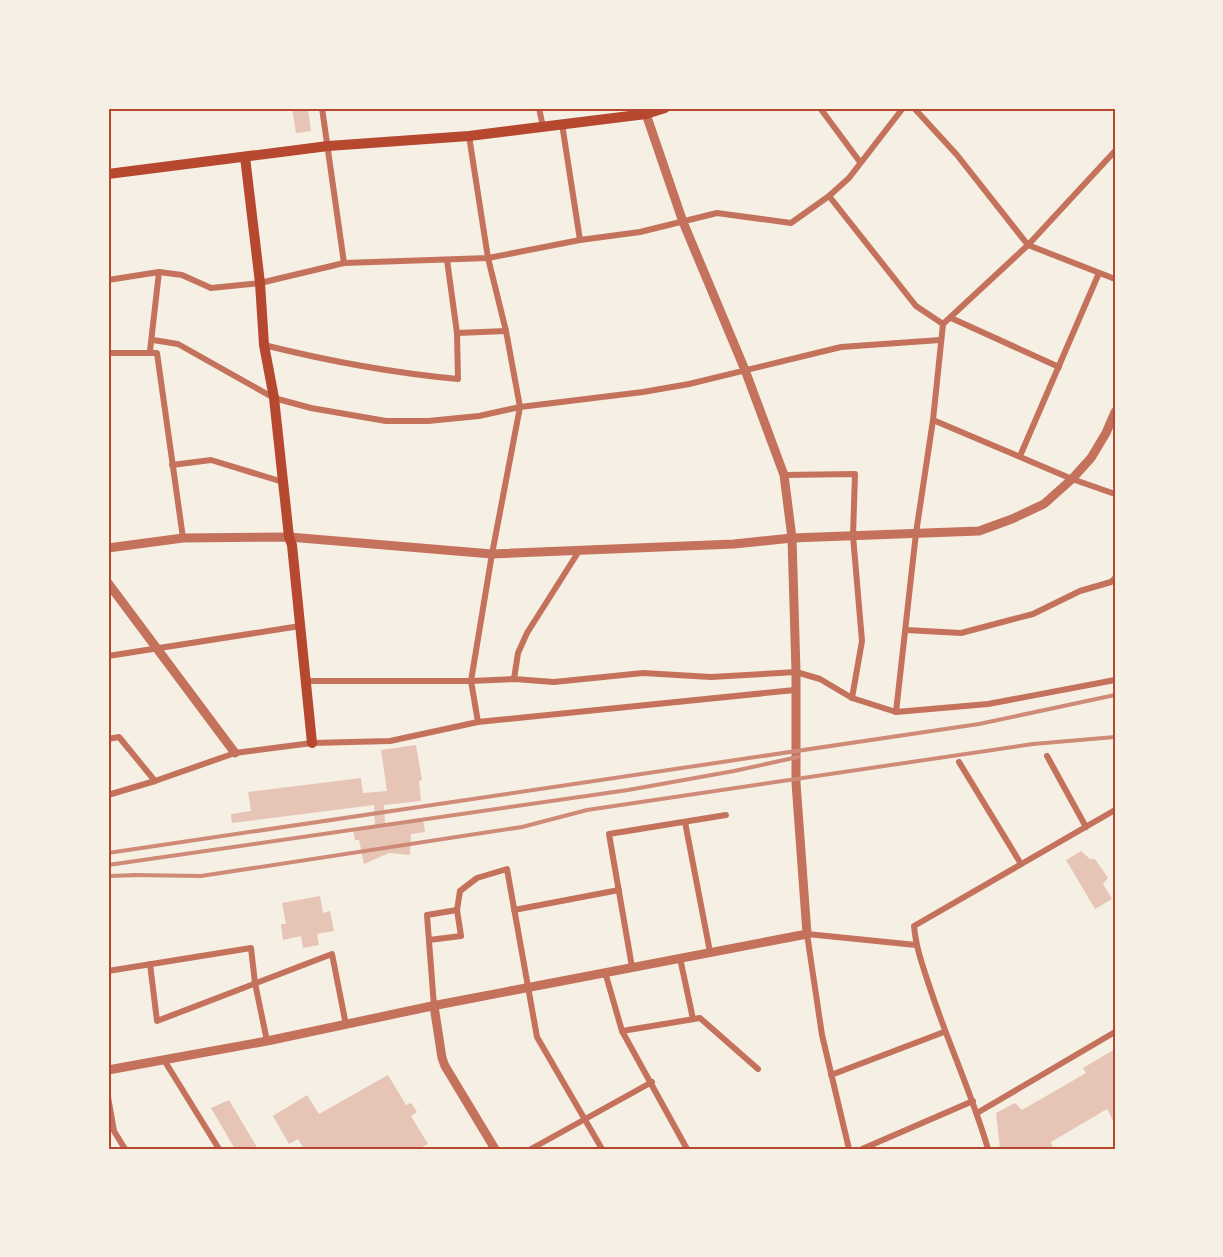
<svg xmlns="http://www.w3.org/2000/svg" width="1223" height="1257" viewBox="0 0 1223 1257" font-family="Bitter,serif">
  <style>
    .building { fill: #e6c5b7 }
    .lines { fill: none; stroke-linecap: round; stroke-linejoin: round }
    .minor { stroke: #c5725c; stroke-width: 6 }
    .tertiary { stroke: #c5725c; stroke-width: 9 }
    .secondary { stroke: #b5482f; stroke-width: 10 }
    .rail { stroke: #cf8b77; stroke-width: 4 }
    .neatline { fill: none; stroke: #b5482f; stroke-width: 2 }
  </style>
  <rect width="100%" height="100%" fill="#f6efe4"/>
  <g class="building">
    <path d="M292,108H308L311,131L296,133Z"/>
    <path d="M416,745L422,780L419,781L421,801L384,805L385,824L423,819L425,832L411,834L410,855L389,853L364,864L359,840H355L353,830L375,826L374,805L232,823L231,814L251,811L248,792L361,778L363,793L387,791L381,750Z"/>
    <path d="M1081,851L1090,859H1095L1108,878L1103,884L1112,899L1095,909L1066,860Z"/>
    <path d="M320,896L323,913L330,911L334,931L317,934L319,945L303,948L301,936L283,940L281,924H286L282,903Z"/>
    <path d="M1115,1049V1124L1107,1109L1051,1142L1053,1149H1000L996,1113L1015,1103L1022,1110L1086,1073L1083,1068Z"/>
    <path d="M388,1075L406,1105L411,1103L417,1112L411,1116L428,1144L418,1149H304L298,1139L289,1144L273,1116L307,1095L319,1114Z"/>
    <path d="M229,1100L258,1149H235L211,1108Z"/>
  </g>
  <g class="lines">
    <g class="minor">
      <path d="M322,108L344,263"/>
      <path d="M539,108L543,127"/>
      <path d="M820,108L860,162"/>
      <path d="M914,108L957,155L1028,245L1115,279"/>
      <path d="M562,124L580,240"/>
      <path d="M469,136L488,258L506,331L520,407L492,554L471,681L478,722"/>
      <path d="M1115,151L1028,245L943,324L933,420L916,533L896,712L988,704L1115,680"/>
      <path d="M829,196L916,306L943,324"/>
      <path d="M108,280L159,272L182,275L211,288L260,283L344,263L488,258L580,240L640,232L717,213L791,223L829,196L849,178L903,108"/>
      <path d="M951,318L1059,367"/>
      <path d="M457,333L506,331"/>
      <path d="M153,340L178,344L274,398L311,408L386,421H428L479,416L520,407L643,392L689,384L841,347L940,340"/>
      <path d="M264,345C328,361 393,373 458,379L457,333L447,260"/>
      <path d="M150,351L159,272"/>
      <path d="M108,353H157L183,538"/>
      <path d="M933,420L1072,479L1115,494"/>
      <path d="M1020,456L1099,273"/>
      <path d="M172,465L211,460L283,482"/>
      <path d="M784,475L855,474L853,536L862,641L852,698"/>
      <path d="M906,630L961,633L1033,614L1080,591L1111,582L1115,578"/>
      <path d="M108,656L300,626"/>
      <path d="M514,679L518,653L527,633L579,551"/>
      <path d="M306,681H471L514,679L554,682L643,673L711,677L796,672L820,679L852,698L896,712"/>
      <path d="M108,739L119,737L155,781"/>
      <path d="M1047,756L1086,827"/>
      <path d="M959,762L1021,864"/>
      <path d="M108,795L155,781L235,753L312,743L390,741L478,722L795,690"/>
      <path d="M685,822L710,952"/>
      <path d="M457,910L460,891L477,878L507,869L537,1037L602,1149"/>
      <path d="M514,910L619,890"/>
      <path d="M429,940L461,936L457,910L427,915L434,1006"/>
      <path d="M680,958L693,1019"/>
      <path d="M150,964L157,1021L332,954L346,1025"/>
      <path d="M632,967L609,834L726,815"/>
      <path d="M108,971L251,948L255,983L267,1041"/>
      <path d="M605,972L622,1031L687,1149"/>
      <path d="M622,1031L700,1018L758,1069"/>
      <path d="M164,1060L219,1149"/>
      <path d="M831,1075L944,1032"/>
      <path d="M108,1097L114,1131L125,1149"/>
      <path d="M977,1113L1115,1032"/>
      <path d="M531,1149L652,1082"/>
      <path d="M849,1149L822,1035L807,934L916,945"/>
      <path d="M862,1149L973,1101"/>
      <path d="M988,1149C972,1094 948,1043 930,988C923,967 916,948 914,926L1115,810"/>
    </g>
    <g class="tertiary">
      <path d="M108,548L183,538L289,537L492,554L734,544L792,538L979,531L1012,519L1044,504L1072,479L1091,458L1106,433L1115,412"/>
      <path d="M108,583L235,753"/>
      <path d="M434,1006L442,1058L445,1066L495,1149"/>
      <path d="M108,1070L267,1041L432,1006L807,934L796,783V672L792,538L784,475L745,370L683,222L646,114"/>
    </g>
    <g class="secondary">
      <path d="M245,157L260,283L264,345L274,398L289,537L292,545L312,743"/>
      <path d="M108,174L328,146L469,136L646,114L665,108"/>
    </g>
    <g class="rail">
      <path d="M108,853L979,724L1115,695"/>
      <path d="M108,865L628,790L734,771L798,757"/>
      <path d="M132,875L201,876L522,827L587,810L1033,744L1115,737"/>
      <path d="M108,876L141,875"/>
    </g>
  </g>
  <rect width="1223" height="1257" fill="none" stroke="#f6efe4" stroke-width="219"/>
  <rect x="110" y="110" width="1004" height="1038" class="neatline"/>
</svg>
